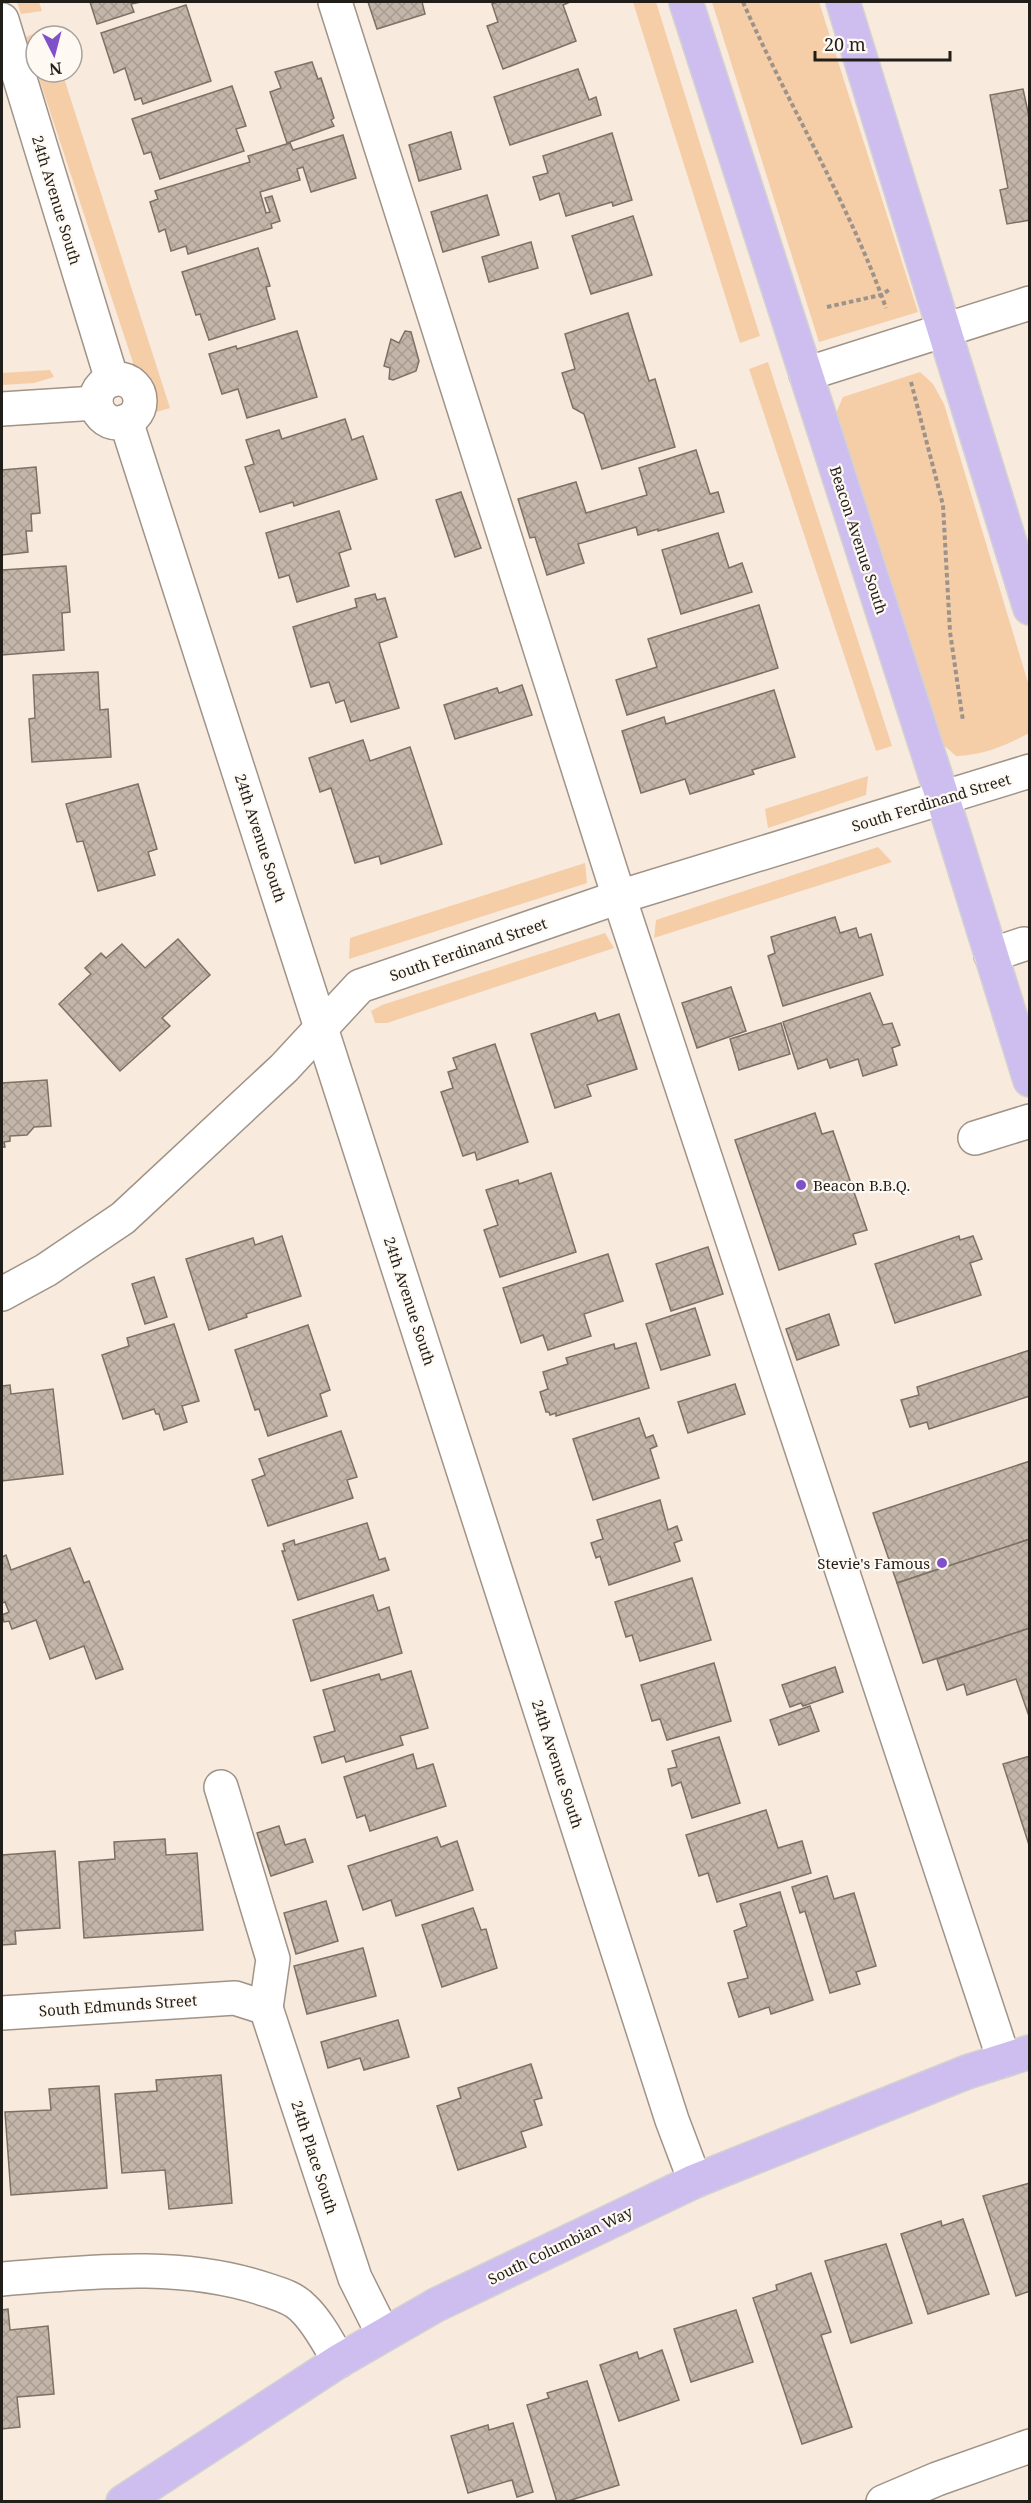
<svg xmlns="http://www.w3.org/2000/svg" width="1031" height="2503" viewBox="0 0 1031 2503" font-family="'Noto Serif',serif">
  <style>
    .grass { fill: #f5cea8 }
    .building { fill: url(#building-cross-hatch); stroke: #7d7165; stroke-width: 1.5 }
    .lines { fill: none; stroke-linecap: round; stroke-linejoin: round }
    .minor-casing { stroke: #a09387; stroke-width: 36 }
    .major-casing { stroke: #d3d2d1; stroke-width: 36 }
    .path { stroke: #9d938a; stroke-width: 4; stroke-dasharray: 4.5 3; stroke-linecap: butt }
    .minor { stroke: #fff; stroke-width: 33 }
    .major { stroke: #cebef0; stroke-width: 33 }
    .poi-dot { fill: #8050c9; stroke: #fef9f3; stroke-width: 2 }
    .labels { text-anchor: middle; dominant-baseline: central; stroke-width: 4.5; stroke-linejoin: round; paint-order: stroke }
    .street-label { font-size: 15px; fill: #211d18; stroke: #fef9f3 }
    .poi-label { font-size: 15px; fill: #211d18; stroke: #fef9f3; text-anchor: start }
  </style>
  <defs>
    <pattern id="building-cross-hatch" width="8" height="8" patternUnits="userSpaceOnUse" patternTransform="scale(1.5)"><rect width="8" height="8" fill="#c3b6a9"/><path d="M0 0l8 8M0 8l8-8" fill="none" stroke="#a79c91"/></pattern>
  </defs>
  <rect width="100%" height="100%" fill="#f8eadd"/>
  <g class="grass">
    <path d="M17,2H39L42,11L21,14Z"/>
    <path d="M633,2H656L760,336L740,343Z"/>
    <path d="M712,2H819L918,312L819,342Z"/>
    <path d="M48,28L50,36H36V68L26,37Z"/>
    <path d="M37,72H62L170,408L150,414Z"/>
    <path d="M768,362L892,746L876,751L749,369Z"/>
    <path d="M50,370L54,377L34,383L2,385V373Z"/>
    <path d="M920,372L933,384L944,404L1029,686V733C1005,746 984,755 956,756L940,742L836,413L843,397Z"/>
    <path d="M868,776L866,795L768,828L765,809Z"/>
    <path d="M878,847L892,862L654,938L656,920Z"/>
    <path d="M585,863L587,883L349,959L350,938Z"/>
    <path d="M605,933L614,948L387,1023H375L371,1011L382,1005Z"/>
  </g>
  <g class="building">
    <path d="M90,2H141L131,4L134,12L97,24Z"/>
    <path d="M368,2H422L425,14L377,29Z"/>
    <path d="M497,2H570L563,5L576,41L503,69L487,26L498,22L492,4Z"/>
    <path d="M186,5L211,81L143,104L141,98L135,100L125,68L114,73L101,33Z"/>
    <path d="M312,62L318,79L321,78L334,118L331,120L334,126L287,143L270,92L281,88L275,72Z"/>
    <path d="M578,69L589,100L596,97L601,115L510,145L494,97Z"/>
    <path d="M232,86L246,126L236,129L244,151L160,179L151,152L144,154L132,119Z"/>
    <path d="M1023,89L1030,121V220L1007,224L1000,190L1008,188L990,95Z"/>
    <path d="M451,132L461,169L419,181L409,145Z"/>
    <path d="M612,133L632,200L613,206L612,202L566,216L559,193L540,200L533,177L548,173L543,156Z"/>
    <path d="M343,135L356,178L311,192L303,167L297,169L300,180L260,192L266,213L270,212L265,198L272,196L280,221L271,224L272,228L188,254L186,246L171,251L165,229L159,232L150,202L158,199L155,191L250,162L248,156L290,143L293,150Z"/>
    <path d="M487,195L499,235L443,252L431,212Z"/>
    <path d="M633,216L652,275L591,294L572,236Z"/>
    <path d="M531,242L538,268L489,282L482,257Z"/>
    <path d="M258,248L270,286L266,287L275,319L209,340L200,314L196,315L182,272Z"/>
    <path d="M628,313L649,381L655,379L675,447L602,469L584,414L573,408L562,373L575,369L565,334Z"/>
    <path d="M297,331L317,397L247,418L238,389L222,394L209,354L236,346L237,349Z"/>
    <path d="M405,331L411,332L419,361L416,371L393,380L389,379L390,368L384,366L391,339L399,343Z"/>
    <path d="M345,419L352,440L363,436L377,479L294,506L293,502L260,512L245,467L254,464L246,440L279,430L282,439Z"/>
    <path d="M696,450L710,494L718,492L724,512L658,531V529L638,535L636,527L578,544L584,563L547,575L535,537L530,538L518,499L576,482L586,513L647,495L639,468Z"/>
    <path d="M36,467L40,513L31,514L32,531H26L28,552L2,555V470Z"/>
    <path d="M461,492L481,548L455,557L436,500Z"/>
    <path d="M339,511L351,549L339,553L349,586L297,602L289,575L279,578L266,533Z"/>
    <path d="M718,533L729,568L742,563L752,592L681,614L662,550Z"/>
    <path d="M66,566L70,612L62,613L64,650L2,655V570Z"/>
    <path d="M375,594L377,600L385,598L397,637L379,643L399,708L351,722L344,700L336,703L329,682L311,687L293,627L357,607L355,599Z"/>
    <path d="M759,605L778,668L627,715L616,680L657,667L648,639Z"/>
    <path d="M98,672L100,710L108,709L111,757L32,762L29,719L35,718L33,675Z"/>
    <path d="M522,685L532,715L455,739L444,705L497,688L499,693Z"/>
    <path d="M774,690L795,757L752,770L754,774L690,794L685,779L641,793L622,731L664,717L666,724Z"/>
    <path d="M363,740L370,761L410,747L442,844L381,864L379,856L355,863L331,788L320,792L309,758Z"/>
    <path d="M138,784L157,849L148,852L155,875L98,891L83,841L77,842L66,804Z"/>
    <path d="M835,917L840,933L856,928L859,938L871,934L883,975L783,1006L768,956L775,953L771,937Z"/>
    <path d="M178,939L210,975L162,1018L170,1026L120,1071L59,1004L91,974L85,968L101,953L106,958L122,944L145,968Z"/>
    <path d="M731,987L746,1031L697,1048L682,1003Z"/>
    <path d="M870,993L883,1025L892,1023L900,1045L892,1048L897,1065L863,1076L858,1059L830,1068L827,1059L798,1069L783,1022Z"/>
    <path d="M595,1013L598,1021L619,1014L637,1069L587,1085L591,1096L555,1108L531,1034Z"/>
    <path d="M781,1023L790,1054L739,1070L730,1039Z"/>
    <path d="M495,1044L528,1142L477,1160L475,1152L463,1156L441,1092L453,1088L448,1072L457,1069L453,1058Z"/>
    <path d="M47,1080L51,1126L34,1127L27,1135L10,1136V1141L4,1142L5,1147H2V1083Z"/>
    <path d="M815,1113L822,1134L833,1131L867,1230L853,1234L856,1244L779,1270L735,1140Z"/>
    <path d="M551,1173L576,1252L500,1277L484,1230L498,1225L486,1190L518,1180L519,1184Z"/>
    <path d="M282,1236L301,1296L246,1314L247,1317L209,1330L186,1259L253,1238L255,1245Z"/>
    <path d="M959,1236L960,1240L973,1236L982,1259L970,1263L981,1295L895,1323L875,1264Z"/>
    <path d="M708,1247L723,1294L671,1311L656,1264Z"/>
    <path d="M608,1254L623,1301L584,1314L591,1336L548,1350L543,1335L521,1343L503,1288Z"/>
    <path d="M154,1277L167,1317L145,1324L132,1284Z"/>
    <path d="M695,1308L710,1355L661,1370L646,1324Z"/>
    <path d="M829,1314L839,1345L797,1360L786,1329Z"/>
    <path d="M174,1324L199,1401L182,1406L187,1422L164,1430L159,1414H156L154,1409L123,1419L102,1355L129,1346L127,1338Z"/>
    <path d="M308,1325L330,1390L320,1394L327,1416L268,1436L259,1409L255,1410L235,1350Z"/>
    <path d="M636,1343L649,1388L556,1416V1413L550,1415L549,1412H546L540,1392L548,1389L543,1372L568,1364L566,1358L614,1344L615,1349Z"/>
    <path d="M1030,1350V1396L929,1429L927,1422L910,1427L901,1400L919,1395L917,1387Z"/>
    <path d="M735,1384L745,1414L688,1433L678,1402Z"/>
    <path d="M10,1385L11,1394L53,1389L63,1474L2,1481V1386Z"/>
    <path d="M639,1418L646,1438L653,1435L657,1446L650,1449L659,1478L593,1500L573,1439Z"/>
    <path d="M341,1431L357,1477L347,1480L353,1498L268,1526L252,1480L265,1475L259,1459Z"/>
    <path d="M1030,1461V1539L897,1583L873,1513Z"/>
    <path d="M660,1500L668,1530L677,1526L682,1540L674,1543L680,1561L609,1585L600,1556L596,1558L591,1543L603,1539L597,1520Z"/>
    <path d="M367,1523L379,1560L385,1558L389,1570L298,1600L282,1551H285L283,1544L294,1540L295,1545Z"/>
    <path d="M1030,1539V1628L923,1663L897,1583Z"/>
    <path d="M70,1548L84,1583L89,1581L123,1669L96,1679L84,1646L50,1659L36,1620L12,1629L9,1621L4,1622L2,1615L9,1612L5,1602L2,1603V1557L6,1555L11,1570Z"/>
    <path d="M692,1578L711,1640L640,1661L632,1635L626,1637L615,1602Z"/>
    <path d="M373,1595L378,1611L389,1607L402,1653L311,1681L293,1620Z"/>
    <path d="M1030,1628V1719L1016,1679L967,1695L964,1684L947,1690L937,1659Z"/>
    <path d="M714,1663L731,1721L667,1740L660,1719L652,1721L641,1685Z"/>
    <path d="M835,1667L843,1692L803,1706L801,1703L790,1707L782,1685Z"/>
    <path d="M411,1671L428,1728L400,1736L403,1745L346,1762L344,1756L322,1763L314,1737L335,1731L323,1690L379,1674L381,1680Z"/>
    <path d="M810,1706L819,1731L779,1745L770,1720Z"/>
    <path d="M719,1737L740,1803L692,1818L681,1782L672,1786L668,1769L677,1767L672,1751Z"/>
    <path d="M413,1754L417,1769L433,1764L446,1806L370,1831L365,1815L357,1818L344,1777Z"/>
    <path d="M1030,1756V1848L1003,1764Z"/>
    <path d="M766,1810L778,1848L802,1841L811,1873L717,1902L708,1873L699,1876L686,1835Z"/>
    <path d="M279,1826L285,1845L305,1839L313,1862L271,1876L257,1833Z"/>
    <path d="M437,1837L441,1847L457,1841L473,1890L396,1916L391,1900L363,1910L348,1866Z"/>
    <path d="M165,1839L166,1855L197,1853L203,1930L84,1938L79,1862L115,1859L114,1842Z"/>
    <path d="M55,1851L60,1928L15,1931L16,1944L2,1945V1855Z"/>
    <path d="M827,1876L834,1899L854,1893L876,1966L856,1972L860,1984L830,1993L805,1911L800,1913L792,1887Z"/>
    <path d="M780,1892L813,2000L771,2014L769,2007L739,2017L728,1983L748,1978L734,1931L747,1926L740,1904Z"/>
    <path d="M326,1901L338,1941L296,1954L284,1913Z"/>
    <path d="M473,1908L481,1930L486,1929L497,1968L442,1987L422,1925Z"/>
    <path d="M363,1948L376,1996L307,2014L294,1966Z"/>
    <path d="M398,2020L409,2057L364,2070L360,2058L328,2068L321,2042Z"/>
    <path d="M531,2064L542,2098L534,2100L542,2125L521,2132L526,2147L458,2170L437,2106L461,2098L458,2088Z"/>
    <path d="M221,2075L232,2203L169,2209L165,2170L122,2173L115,2094L157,2091L156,2080Z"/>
    <path d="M99,2086L107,2188L11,2195L5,2112L51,2110L49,2089Z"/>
    <path d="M1030,2183V2291L1016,2296L983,2196Z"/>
    <path d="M963,2219L989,2294L928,2314L901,2234L941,2221L942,2226Z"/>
    <path d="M886,2244L912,2323L851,2343L825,2261Z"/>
    <path d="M811,2273L831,2332L821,2335L852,2427L802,2444L753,2298L777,2290L776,2285Z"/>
    <path d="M8,2309L10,2330L48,2326L54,2394L17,2397L20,2427L2,2429V2310Z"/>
    <path d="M736,2310L753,2362L691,2382L674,2329Z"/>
    <path d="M662,2350L679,2400L619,2421L600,2365L637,2352L639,2359Z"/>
    <path d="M587,2381L619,2485L565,2502H557L527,2405L549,2398L547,2393Z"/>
    <path d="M513,2423L533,2492L517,2497L512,2480L468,2493L451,2436L488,2425L489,2430Z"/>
  </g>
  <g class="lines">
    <defs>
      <g id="minor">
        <path d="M335,2L619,897L1004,2060"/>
        <path d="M2,20L112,380"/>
        <path d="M806,374L1030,303"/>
        <circle cx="118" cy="401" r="22"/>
        <path d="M2,409L96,403"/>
        <path d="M126,421L672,2120L695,2181"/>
        <path d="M991,955L1024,944"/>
        <path d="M975,1138L1030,1121"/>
        <path d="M2,1294L46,1270L123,1218L284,1068L360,986L619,897L1030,771"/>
        <path d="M221,1787L273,1959L266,2008"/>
        <path d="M2,2013L235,1998L266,2008L355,2278L383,2334"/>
        <path d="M2,2279C90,2272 181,2261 267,2290C279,2294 294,2298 303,2308C318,2322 329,2344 339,2361"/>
        <path d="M883,2502L937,2479L1030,2446"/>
      </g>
      <g id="major">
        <path d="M686,2L943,799L1030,1080"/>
        <path d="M843,2L1030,608"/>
        <path d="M123,2502L339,2361L436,2305L695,2181L967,2072L1030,2052"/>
      </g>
    </defs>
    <use href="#minor" class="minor-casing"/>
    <use href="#major" class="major-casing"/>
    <g class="path">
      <path d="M743,2C788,105 848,201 886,308"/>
      <path d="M827,307L881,295L889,290"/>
      <path d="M911,382L943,505L950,632L963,721"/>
    </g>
    <use href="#minor" class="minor"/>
    <use href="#major" class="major"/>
  </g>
  <g class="poi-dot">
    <circle cx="801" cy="1185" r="6"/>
    <circle cx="942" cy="1563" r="6"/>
  </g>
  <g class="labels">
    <g class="street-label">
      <text transform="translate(57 200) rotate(73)">24th Avenue South</text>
      <text transform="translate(859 540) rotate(72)">Beacon Avenue South</text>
      <text transform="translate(931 802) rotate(-17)">South Ferdinand Street</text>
      <text transform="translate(261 838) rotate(72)">24th Avenue South</text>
      <text transform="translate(468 949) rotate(-19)">South Ferdinand Street</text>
      <text transform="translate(410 1301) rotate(72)">24th Avenue South</text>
      <text transform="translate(558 1764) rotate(72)">24th Avenue South</text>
      <text transform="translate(118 2005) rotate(-4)">South Edmunds Street</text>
      <text transform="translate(315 2157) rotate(72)">24th Place South</text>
      <text transform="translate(560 2245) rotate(-26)">South Columbian Way</text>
    </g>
    <g class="poi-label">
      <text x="813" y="1185">Beacon B.B.Q.</text>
      <text x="930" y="1563" text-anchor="end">Stevie's Famous</text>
    </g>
  </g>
  <rect width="1031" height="2503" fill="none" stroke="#211d18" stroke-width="6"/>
  <g transform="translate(54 54) rotate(174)"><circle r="28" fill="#fef9f3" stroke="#a6a19b" stroke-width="1.5"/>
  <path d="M0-4.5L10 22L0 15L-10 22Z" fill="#8050c9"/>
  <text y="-9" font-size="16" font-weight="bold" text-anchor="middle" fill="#211d18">N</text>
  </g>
  <path d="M815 51v9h135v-9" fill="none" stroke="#211d18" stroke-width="3"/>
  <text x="824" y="51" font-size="18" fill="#211d18" stroke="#fef9f3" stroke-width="4.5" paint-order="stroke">20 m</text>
</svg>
